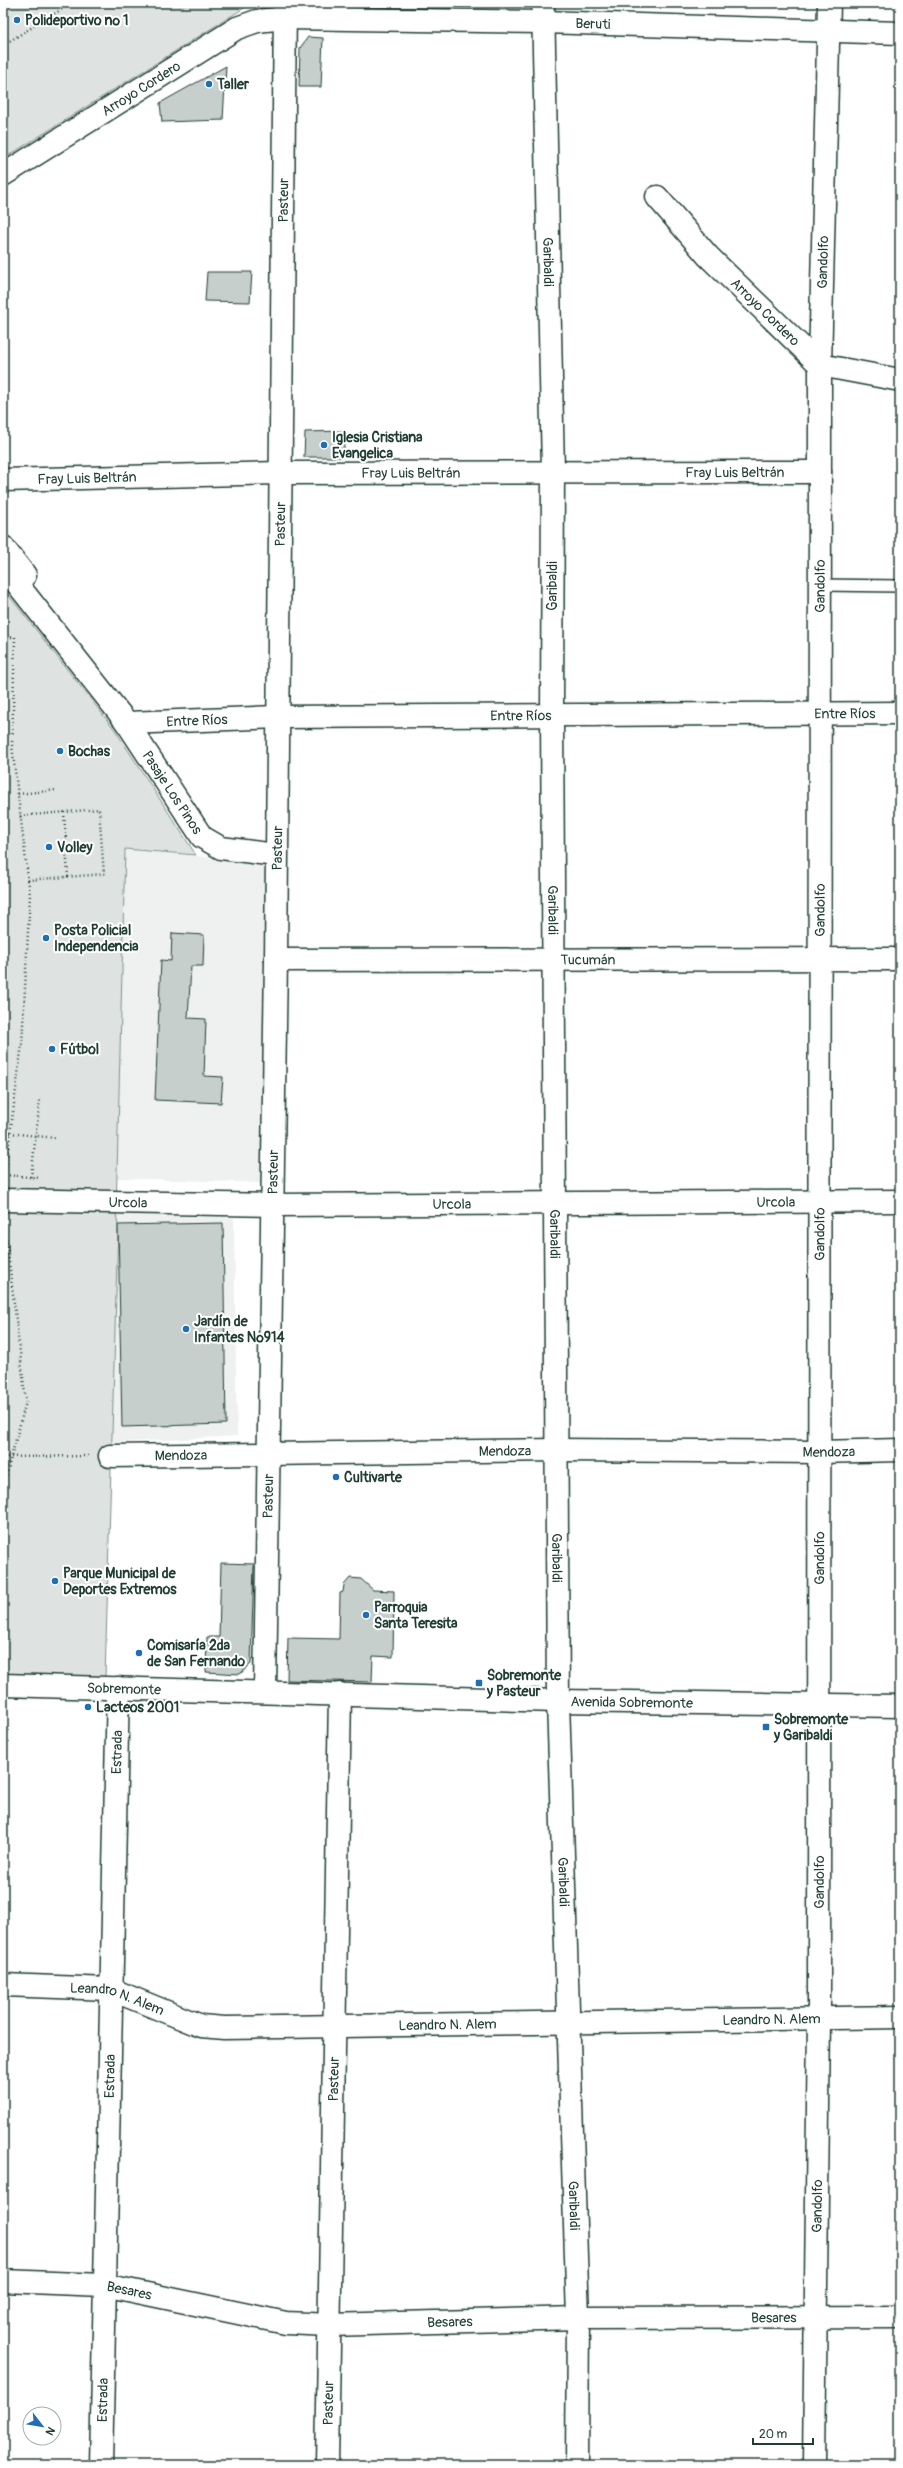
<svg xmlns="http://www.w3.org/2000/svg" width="903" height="2468" viewBox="0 0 903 2468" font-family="Pangolin,sans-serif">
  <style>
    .built { fill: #eef1f0 }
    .green { fill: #dee3e2; stroke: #7e908b }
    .building { fill: #c7cfcc; stroke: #1f3d34 }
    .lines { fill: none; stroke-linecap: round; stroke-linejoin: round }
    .service-casing { stroke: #1f3d34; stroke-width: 14 }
    .minor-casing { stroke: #1f3d34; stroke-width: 25 }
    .tertiary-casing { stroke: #1f3d34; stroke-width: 25 }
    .secondary-casing { stroke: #1f3d34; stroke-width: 25 }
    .path { stroke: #1f3d34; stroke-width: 2.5; stroke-dasharray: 1 3; stroke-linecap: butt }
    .service { stroke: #fff; stroke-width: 11 }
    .minor { stroke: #fff; stroke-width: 22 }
    .tertiary { stroke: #fff; stroke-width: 22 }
    .secondary { stroke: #fff; stroke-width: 22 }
    .poi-dot { fill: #1f6fb2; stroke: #fff; stroke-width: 1.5 }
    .labels { text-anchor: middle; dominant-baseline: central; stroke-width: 4; stroke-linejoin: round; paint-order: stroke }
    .poi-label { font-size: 14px; font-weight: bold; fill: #1f3d34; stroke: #fff; text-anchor: start }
    .street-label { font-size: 14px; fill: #1f3d34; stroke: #fff }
  </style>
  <rect width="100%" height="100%" fill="#fff"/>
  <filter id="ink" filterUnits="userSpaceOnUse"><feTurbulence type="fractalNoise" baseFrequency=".025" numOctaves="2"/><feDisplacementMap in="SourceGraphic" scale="8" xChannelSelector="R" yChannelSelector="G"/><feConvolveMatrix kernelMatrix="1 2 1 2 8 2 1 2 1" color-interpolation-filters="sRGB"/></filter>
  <g filter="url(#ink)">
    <g class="built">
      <path d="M125,849L266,863L261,1183L117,1178Z"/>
      <path d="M116,1214L234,1218L237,1436L110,1443L118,1225Z"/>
    </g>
    <g class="green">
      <path d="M3,3H252L3,159Z"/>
      <path d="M3,588L115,730L196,855L125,849L116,1214L118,1225L105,1678L3,1675Z"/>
    </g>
    <g class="building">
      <path d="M308,37L323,38L321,87H299L300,48Z"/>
      <path d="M226,66L223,120L162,122L160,103Z"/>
      <path d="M207,272H252L250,302L205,301Z"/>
      <path d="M344,431V457H304L305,432Z"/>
      <path d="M172,933L204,935L203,966H191L188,1018L206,1019L204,1076L223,1077L221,1103L155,1100L161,960L171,961Z"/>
      <path d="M223,1223L226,1424L122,1427L118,1225Z"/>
      <path d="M221,1563L254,1564L251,1664L240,1674L206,1672L207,1637H219Z"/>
      <path d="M350,1578L361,1579L373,1590L394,1591L393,1657L373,1656L372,1682L287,1680L288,1638L339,1639L340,1593L343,1592L344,1585Z"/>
    </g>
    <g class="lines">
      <defs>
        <path id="service" d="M820,585L900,586"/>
        <g id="minor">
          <path id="s1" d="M543,3L553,471L552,715L558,1701L578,2318L577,2465"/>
          <path id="s2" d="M285,18L543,22L900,33"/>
          <path id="s3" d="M657,197L708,256L820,365L900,380"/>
          <path id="s4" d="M3,480L279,473L820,472"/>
          <path d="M3,547L25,575"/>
          <path id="s5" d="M3,566L127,723L202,837L221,848L276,855"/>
          <path id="s6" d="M127,723L277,717L900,713"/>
          <path id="s7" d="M276,960L900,959"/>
          <path id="s8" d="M3,1200L273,1205L900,1201"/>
          <path id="s9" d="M110,1456L557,1450L818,1452L900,1450"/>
          <path id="s10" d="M3,1985L110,1989L201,2026L224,2028L900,2017"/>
          <path id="s11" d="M3,2281L104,2285L286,2323L330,2325L578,2318L900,2317"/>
          <path id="s12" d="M101,2465L118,1688"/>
          <path id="s13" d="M327,2465L340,1694"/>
          <path id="s14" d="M814,2465L819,2018L820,365L829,3"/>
        </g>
        <g id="tertiary">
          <path id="s15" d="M3,175L237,28L257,21L285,18"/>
          <path id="s16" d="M265,1692L276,960L285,3"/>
        </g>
        <g id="secondary">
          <path id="s17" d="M3,1685L558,1701L900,1706"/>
        </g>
      </defs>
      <use href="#service" class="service-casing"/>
      <use href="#minor" class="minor-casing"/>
      <use href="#tertiary" class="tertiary-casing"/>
      <use href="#secondary" class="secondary-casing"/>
      <g class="path">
        <path d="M3,45L72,3"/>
        <path d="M3,637H15L12,745L30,895L22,1044L4,1180"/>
        <path d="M18,794L56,790"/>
        <path d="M64,812L68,877"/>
        <path d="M20,816L99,809L104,874L28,880"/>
        <path d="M10,1133L55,1138"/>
        <path d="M5,1175L40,1178"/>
        <path d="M31,1177L40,1099"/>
        <path d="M3,1457L90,1456"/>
        <path d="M3,1487L26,1402L4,1220"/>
      </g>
      <use href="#service" class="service"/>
      <use href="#minor" class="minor"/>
      <use href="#tertiary" class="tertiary"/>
      <use href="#secondary" class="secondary"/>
    </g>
  </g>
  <g class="poi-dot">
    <circle cx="17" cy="20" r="4"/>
    <circle cx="209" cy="84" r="4"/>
    <circle cx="324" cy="445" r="4"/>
    <circle cx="60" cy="751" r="4"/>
    <circle cx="49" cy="847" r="4"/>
    <circle cx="46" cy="938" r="4"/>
    <circle cx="52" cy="1049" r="4"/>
    <circle cx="186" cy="1329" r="4"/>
    <circle cx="336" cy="1477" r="4"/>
    <circle cx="55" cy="1581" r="4"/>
    <circle cx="366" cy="1615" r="4"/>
    <circle cx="139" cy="1653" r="4"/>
    <rect x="475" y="1679" width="8" height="8" rx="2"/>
    <circle cx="88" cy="1707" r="4"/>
    <rect x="762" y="1723" width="8" height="8" rx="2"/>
  </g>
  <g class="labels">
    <g class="poi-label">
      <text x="25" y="20">Polideportivo nº 1</text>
      <text x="217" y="84">Taller</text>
      <text x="332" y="437">Iglesia Cristiana<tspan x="332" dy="16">Evangelica</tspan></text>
      <text x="68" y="751">Bochas</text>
      <text x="57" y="847">Volley</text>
      <text x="54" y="930">Posta Policial<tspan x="54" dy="16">Independencia</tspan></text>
      <text x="60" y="1049">Fútbol</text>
      <text x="194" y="1321">Jardín de<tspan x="194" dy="16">Infantes Nº914</tspan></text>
      <text x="344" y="1477">Cultivarte</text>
      <text x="63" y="1573">Parque Municipal de<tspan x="63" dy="16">Deportes Extremos</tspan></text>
      <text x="374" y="1607">Parroquia<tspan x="374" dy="16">Santa Teresita</tspan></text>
      <text x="147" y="1645">Comisaría 2da<tspan x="147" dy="16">de San Fernando</tspan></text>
      <text x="487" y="1675">Sobremonte<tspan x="487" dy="16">y Pasteur</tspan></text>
      <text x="96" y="1707">Lacteos 2001</text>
      <text x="774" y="1719">Sobremonte<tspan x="774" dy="16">y Garibaldi</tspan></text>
    </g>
    <g class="street-label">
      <text stroke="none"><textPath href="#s2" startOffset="308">Beruti</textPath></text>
      <text stroke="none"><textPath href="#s15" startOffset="163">Arroyo Cordero</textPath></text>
      <text stroke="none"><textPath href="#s16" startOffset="1492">Pasteur</textPath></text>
      <text stroke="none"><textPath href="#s1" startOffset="259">Garibaldi</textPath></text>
      <text stroke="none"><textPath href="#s14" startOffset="2203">Gandolfo</textPath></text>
      <text stroke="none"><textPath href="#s3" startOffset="158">Arroyo Cordero</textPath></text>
      <text stroke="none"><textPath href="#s4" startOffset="732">Fray Luis Beltrán</textPath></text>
      <text stroke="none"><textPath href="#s4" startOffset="408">Fray Luis Beltrán</textPath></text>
      <text stroke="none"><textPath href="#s4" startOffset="84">Fray Luis Beltrán</textPath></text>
      <text stroke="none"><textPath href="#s16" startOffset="1168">Pasteur</textPath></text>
      <text transform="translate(552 586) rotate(-90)">Garibaldi</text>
      <text stroke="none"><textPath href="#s14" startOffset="1879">Gandolfo</textPath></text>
      <text stroke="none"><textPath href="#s6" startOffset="718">Entre Ríos</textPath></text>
      <text stroke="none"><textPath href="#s6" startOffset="394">Entre Ríos</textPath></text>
      <text stroke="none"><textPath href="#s6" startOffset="70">Entre Ríos</textPath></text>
      <text stroke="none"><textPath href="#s5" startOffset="283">Pasaje Los Pinos</textPath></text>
      <text stroke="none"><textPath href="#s16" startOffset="844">Pasteur</textPath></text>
      <text stroke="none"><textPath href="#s1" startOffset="907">Garibaldi</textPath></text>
      <text stroke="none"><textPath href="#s14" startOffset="1555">Gandolfo</textPath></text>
      <text stroke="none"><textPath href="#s7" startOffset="312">Tucumán</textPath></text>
      <text stroke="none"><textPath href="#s16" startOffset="520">Pasteur</textPath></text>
      <text stroke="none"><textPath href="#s8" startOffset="125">Urcola</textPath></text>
      <text stroke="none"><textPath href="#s8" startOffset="773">Urcola</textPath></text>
      <text stroke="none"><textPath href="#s8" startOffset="449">Urcola</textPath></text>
      <text stroke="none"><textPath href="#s1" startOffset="1231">Garibaldi</textPath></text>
      <text stroke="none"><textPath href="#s14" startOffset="1231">Gandolfo</textPath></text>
      <text stroke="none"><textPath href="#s9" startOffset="395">Mendoza</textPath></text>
      <text stroke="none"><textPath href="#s9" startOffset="719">Mendoza</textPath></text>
      <text stroke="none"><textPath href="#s9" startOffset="71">Mendoza</textPath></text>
      <text stroke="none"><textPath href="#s16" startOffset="196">Pasteur</textPath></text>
      <text stroke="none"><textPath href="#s1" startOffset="1555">Garibaldi</textPath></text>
      <text stroke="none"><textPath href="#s14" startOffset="907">Gandolfo</textPath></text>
      <text stroke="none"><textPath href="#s17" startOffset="121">Sobremonte</textPath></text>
      <text stroke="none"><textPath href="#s17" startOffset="629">Avenida Sobremonte</textPath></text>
      <text stroke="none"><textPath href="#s12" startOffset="713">Estrada</textPath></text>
      <text stroke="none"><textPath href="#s1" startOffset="1879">Garibaldi</textPath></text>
      <text stroke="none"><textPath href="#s14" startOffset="583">Gandolfo</textPath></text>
      <text stroke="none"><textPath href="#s10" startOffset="116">Leandro N. Alem</textPath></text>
      <text stroke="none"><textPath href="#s10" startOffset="776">Leandro N. Alem</textPath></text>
      <text stroke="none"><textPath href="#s10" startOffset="452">Leandro N. Alem</textPath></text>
      <text stroke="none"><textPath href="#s12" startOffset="389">Estrada</textPath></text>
      <text stroke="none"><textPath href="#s13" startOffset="386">Pasteur</textPath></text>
      <text stroke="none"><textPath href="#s1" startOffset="2203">Garibaldi</textPath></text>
      <text stroke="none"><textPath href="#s14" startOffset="259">Gandolfo</textPath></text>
      <text stroke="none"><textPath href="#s11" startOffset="127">Besares</textPath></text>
      <text stroke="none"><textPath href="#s11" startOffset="775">Besares</textPath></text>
      <text stroke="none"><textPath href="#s11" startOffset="451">Besares</textPath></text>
      <text stroke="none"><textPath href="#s12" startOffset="65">Estrada</textPath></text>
      <text stroke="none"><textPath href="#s13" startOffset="62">Pasteur</textPath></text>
    </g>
  </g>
  <rect width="903" height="2468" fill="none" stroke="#fff" stroke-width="16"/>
  <rect x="8" y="8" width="887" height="2452" fill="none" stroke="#1f3d34" stroke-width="1.5" filter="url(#ink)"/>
  <g transform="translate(42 2426) rotate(121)"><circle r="19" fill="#ffffff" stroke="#a5b1ae"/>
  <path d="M0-3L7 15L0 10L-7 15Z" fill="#1f6fb2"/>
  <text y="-6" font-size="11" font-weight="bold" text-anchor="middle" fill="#1f3d34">N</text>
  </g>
  <path d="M753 2438v6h60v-6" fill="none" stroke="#1f3d34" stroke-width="2"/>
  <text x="759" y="2438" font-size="12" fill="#1f3d34" stroke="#ffffff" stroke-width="3" paint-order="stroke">20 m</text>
</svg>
